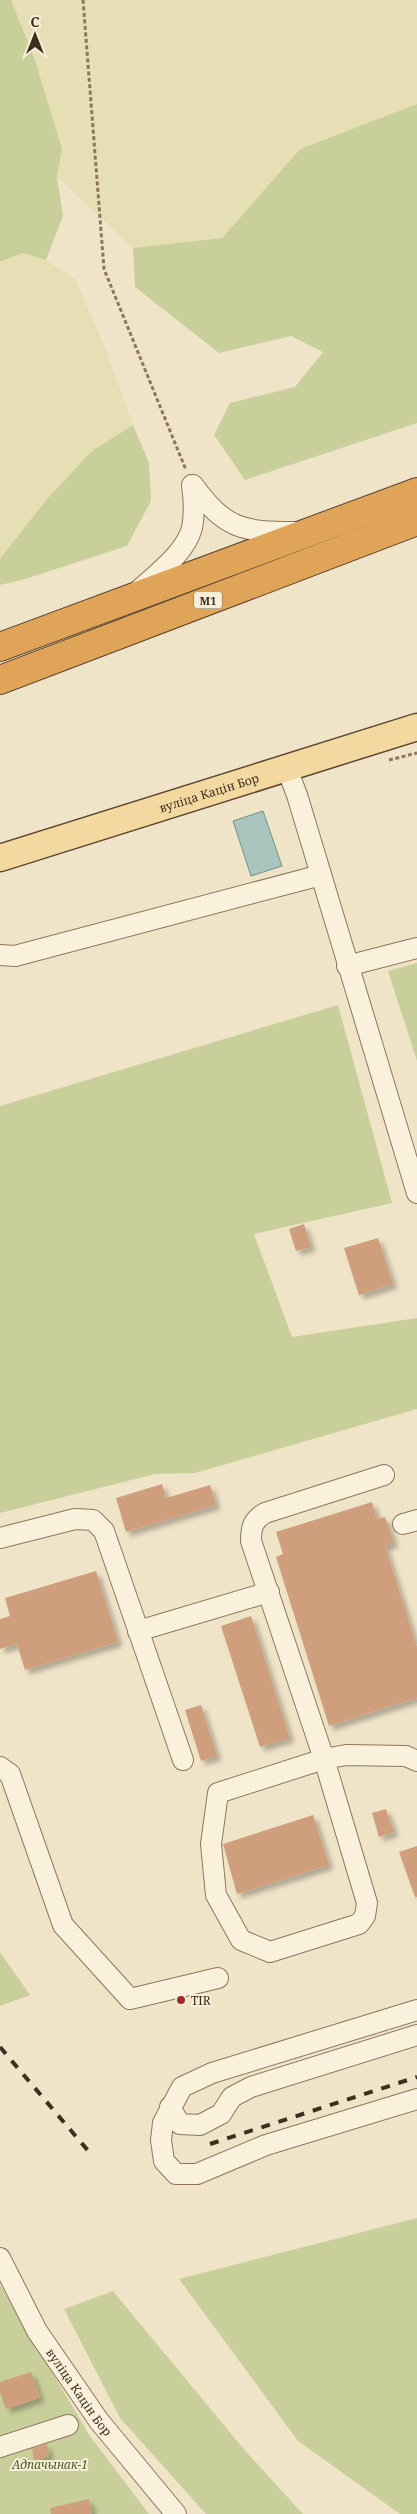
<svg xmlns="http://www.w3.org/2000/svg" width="417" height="2514" viewBox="0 0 417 2514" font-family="'Noto Serif',serif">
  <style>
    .farmland { fill: #e6deb5 }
    .green { fill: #c9cf9b }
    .water { fill: #a9c4bc; stroke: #6f938a }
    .building { fill: #cf9f7d; filter: url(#shadow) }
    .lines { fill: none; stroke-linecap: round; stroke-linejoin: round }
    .minor-casing { stroke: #8d765c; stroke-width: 22 }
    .major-casing { stroke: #5b4430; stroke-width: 29 }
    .highway-casing { stroke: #5b4430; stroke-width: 30 }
    .path { stroke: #8d765c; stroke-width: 3; stroke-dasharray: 4 2.5; stroke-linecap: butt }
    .minor { stroke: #faf1dc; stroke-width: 20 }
    .major { stroke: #f3d9a0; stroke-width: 26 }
    .highway { stroke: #e0a458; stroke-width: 28 }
    .rail { stroke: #3d2e20; stroke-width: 4; stroke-dasharray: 9 9; stroke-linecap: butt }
    .poi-dot { fill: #9e2a2b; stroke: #f7eed8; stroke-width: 2 }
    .labels { text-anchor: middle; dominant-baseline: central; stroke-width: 4; stroke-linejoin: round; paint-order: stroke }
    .shield { fill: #f7eed8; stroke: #756857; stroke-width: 1 }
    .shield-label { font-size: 11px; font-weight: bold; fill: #3d2e20 }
    .street-label { font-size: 12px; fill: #3d2e20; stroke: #f7eed8 }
    .poi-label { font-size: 12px; fill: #3d2e20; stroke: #f7eed8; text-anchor: start }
    .park-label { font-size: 12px; font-style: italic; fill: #4d5a26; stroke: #f7eed8 }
  </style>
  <defs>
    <filter id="shadow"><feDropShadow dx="4.5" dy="4.5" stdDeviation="2.5" flood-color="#0004"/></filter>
  </defs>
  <rect width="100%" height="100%" fill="#f0e4c8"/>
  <g class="farmland">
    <path d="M11,0H417V104L300,149L222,238L133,248L57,177L62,149L35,60Z"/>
    <path d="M23,253L46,260L75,279L106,350L133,425L93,450L0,559V262Z"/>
  </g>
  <g class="green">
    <path d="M0,0H11L35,60L62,149L57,177L63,216L46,260L23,253L0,262Z"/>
    <path d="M417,104V423L245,480L214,435L230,403L295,387L323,352L291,336L219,353L135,287L133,248L222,238L300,149Z"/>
    <path d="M133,425L149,463L151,501L127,546L22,580L0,585V559L48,498L93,450Z"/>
    <path d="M417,963V1061L388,971Z"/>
    <path d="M338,1005L392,1203L254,1234L292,1337L417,1318V1409L195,1473L155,1474L0,1513V1106Z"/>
    <path d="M0,1952L30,1995L0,2006Z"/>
    <path d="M417,2218V2514H400L298,2441L179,2279Z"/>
    <path d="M0,2285L90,2436L149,2514H0Z"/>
    <path d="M113,2291L242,2447L303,2514H206L120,2418L64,2309Z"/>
  </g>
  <path class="water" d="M263,811L282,866L251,876L233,821Z"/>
  <g class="building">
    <path d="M304,1224L311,1247L296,1251L289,1229Z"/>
    <path d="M378,1238L393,1284L359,1295L344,1248Z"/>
    <path d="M162,1484L166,1498L210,1485L216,1505L126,1532L116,1498Z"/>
    <path d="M372,1502L377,1519L385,1517L394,1543L385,1546L417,1647V1698L329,1726L276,1557L283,1554L276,1532Z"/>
    <path d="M96,1571L118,1642L25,1670L17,1644L0,1649V1619L10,1616L5,1598Z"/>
    <path d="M251,1616L290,1738L260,1747L221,1626Z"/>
    <path d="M201,1705L217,1756L201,1761L185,1710Z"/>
    <path d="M386,1809L394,1832L379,1837L372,1813Z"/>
    <path d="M313,1815L329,1865L237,1894L223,1844Z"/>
    <path d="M417,1846V1897H415L399,1852Z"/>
    <path d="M31,2372L40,2398L6,2409L0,2392V2382Z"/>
    <path d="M47,2444L49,2457L34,2460L32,2449Z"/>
    <path d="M89,2499L92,2514H51L50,2508Z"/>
  </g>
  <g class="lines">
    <defs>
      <g id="minor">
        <path d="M193,485C225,529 242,532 296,532"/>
        <path d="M136,593C155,575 185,554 192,528C195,513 194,499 192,485"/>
        <path d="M287,769L297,795L417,1193"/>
        <path d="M0,955L15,956L321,875"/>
        <path d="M347,966L417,948"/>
        <path d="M384,1475L265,1513C253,1520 251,1527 251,1541L324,1759L367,1903L365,1916L359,1924L270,1952L241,1940L216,1895L211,1844L218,1793L324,1759L346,1755L406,1756L417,1761"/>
        <path d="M403,1524L417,1520"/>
        <path d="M0,1538L75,1519L93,1520L104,1531L183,1760"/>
        <path d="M138,1631L269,1592"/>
        <path d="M0,1767L10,1774L63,1925L130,1999L218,1978"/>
        <path d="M417,2010L212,2073L182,2087L163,2123L161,2140L164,2161L176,2174H197L266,2145L417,2099"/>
        <path d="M170,2107L180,2124L200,2125L221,2114L232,2097L251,2087L417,2035"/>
        <path id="s1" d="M0,2258L37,2331L99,2421L176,2514"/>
        <path d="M0,2447L68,2425"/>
      </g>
      <g id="major">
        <path id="s2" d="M0,858L417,727"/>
      </g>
      <g id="highway">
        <path d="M0,647L417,492"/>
        <path d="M0,680L417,521"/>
      </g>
    </defs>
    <use href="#minor" class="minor-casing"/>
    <use href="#major" class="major-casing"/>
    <use href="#highway" class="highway-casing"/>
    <g class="path">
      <path d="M83,0L104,269L186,470"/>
      <path d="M389,760L417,753"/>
    </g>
    <use href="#minor" class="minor"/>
    <use href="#major" class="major"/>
    <use href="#highway" class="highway"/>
    <g class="rail">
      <path d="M0,2047L90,2153"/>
      <path d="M210,2144L417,2077"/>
    </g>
  </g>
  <circle class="poi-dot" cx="181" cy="2000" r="5"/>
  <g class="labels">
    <rect class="shield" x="194" y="591.5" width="28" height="17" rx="4"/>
    <g class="shield-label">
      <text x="208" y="600">М1</text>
    </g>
    <g class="street-label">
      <text stroke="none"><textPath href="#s2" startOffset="219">вуліца Кацін Бор</textPath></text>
      <text stroke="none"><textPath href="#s1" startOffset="156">вуліца Кацін Бор</textPath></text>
    </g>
    <g class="poi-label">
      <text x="191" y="2000">TIR</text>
    </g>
    <g class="park-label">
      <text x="50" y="2464">Адпачынак-1</text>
    </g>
  </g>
  <g transform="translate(35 35)" stroke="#f7eed8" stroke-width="4" paint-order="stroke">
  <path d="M0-4L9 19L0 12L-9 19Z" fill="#3d2e20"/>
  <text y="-8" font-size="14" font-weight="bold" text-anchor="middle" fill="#3d2e20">С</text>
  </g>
</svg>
